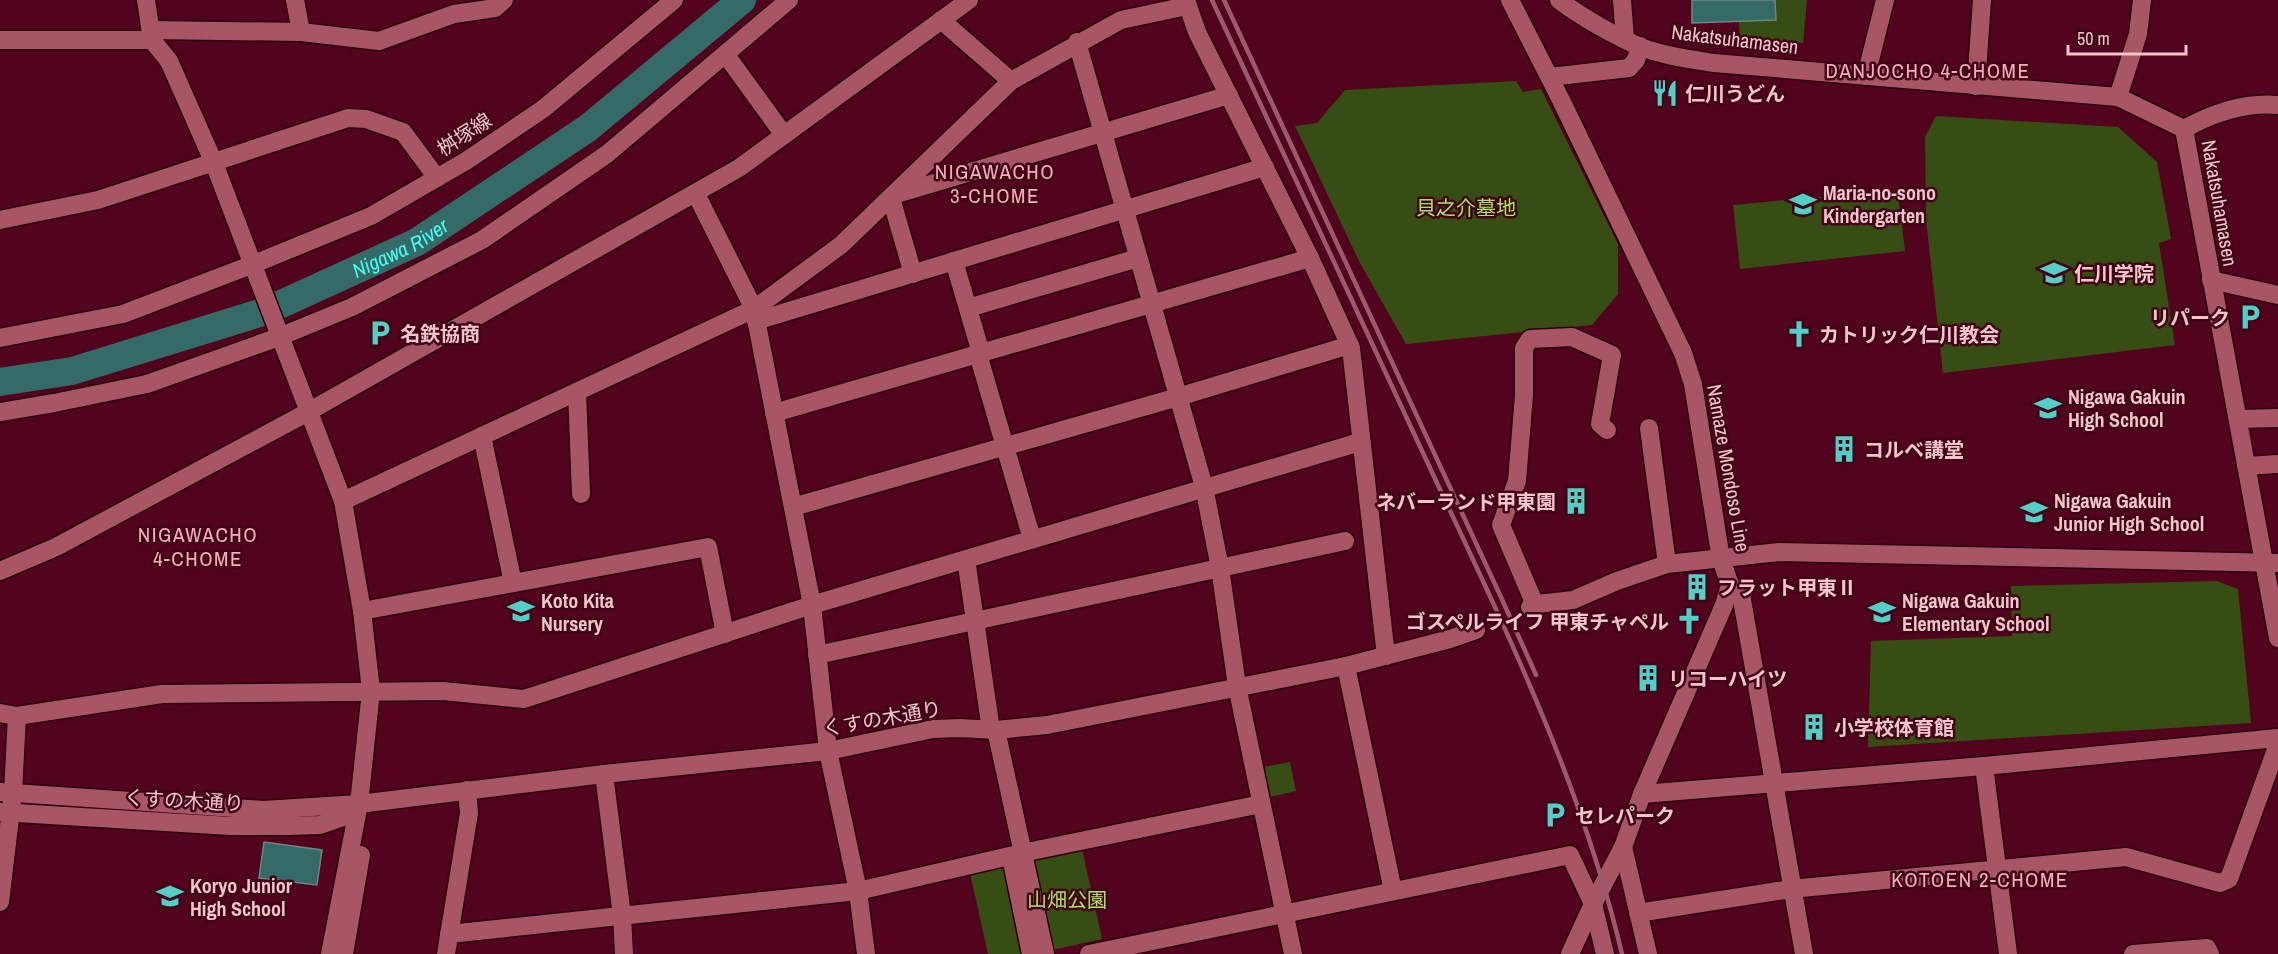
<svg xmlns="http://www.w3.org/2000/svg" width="2278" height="954" viewBox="0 0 2278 954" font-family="'Archivo Narrow','Noto Sans JP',sans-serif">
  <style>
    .green { fill: #364e14 }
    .water { fill: #346b67; stroke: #6e8685; stroke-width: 1.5 }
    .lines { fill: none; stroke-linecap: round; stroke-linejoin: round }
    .river { stroke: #346b67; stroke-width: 28 }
    .street-casing { stroke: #29020c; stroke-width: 21 }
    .secondary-casing { stroke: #29020c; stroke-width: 21 }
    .street { stroke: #a85565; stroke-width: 18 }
    .secondary { stroke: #a85565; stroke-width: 18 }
    .rail { stroke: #9c5b6d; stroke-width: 4.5 }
    .labels { text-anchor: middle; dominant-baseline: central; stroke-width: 5; stroke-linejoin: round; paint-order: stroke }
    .street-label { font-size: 20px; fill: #f4c4cb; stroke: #400517 }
    .poi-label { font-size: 20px; font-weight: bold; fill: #f4c4cb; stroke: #400517; text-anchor: start }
    .park-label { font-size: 20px; fill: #a8e35b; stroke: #400517 }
    .neighbourhood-label { font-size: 21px; letter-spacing: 1.5px; fill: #f7adb8; stroke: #400517 }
    .water-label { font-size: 21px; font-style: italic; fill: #46fbf1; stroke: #400517 }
  </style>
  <rect width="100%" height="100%" fill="#52031e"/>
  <g class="green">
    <path d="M1775,0H1807L1803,43L1740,41L1739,21L1775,20Z"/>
    <path d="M1516,81L1523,92L1541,89L1618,244V294L1592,325L1406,344L1360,263L1295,126L1317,123L1345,90Z"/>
    <path d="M1936,116L2118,127L2157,162L2171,239L2159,243L2175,345L1943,373L1926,219L1925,137Z"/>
    <path d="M1898,194L1905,251L1740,269L1733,205L1838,195V201Z"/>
    <path d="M2217,581L2238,589L2251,723L1868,747L1871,641L2012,636L2011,586Z"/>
    <path d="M1290,762L1296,791L1270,797L1263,767Z"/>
    <path d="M1082,849L1102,939L1052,950L1032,860Z"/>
    <path d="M1004,865L1024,954H988L970,873Z"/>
  </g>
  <g class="water">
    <path d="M1692,0H1775L1776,20L1692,23Z"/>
    <path d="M264,842L322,850L317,885L259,878Z"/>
  </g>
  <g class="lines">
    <path class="river" id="s1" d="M0,382L72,371L266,311L417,242L588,128L742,0"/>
    <defs>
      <g id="street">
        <path d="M146,0L152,40"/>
        <path d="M295,0L301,32"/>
        <path d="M1186,0L1197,32L1310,258L1351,348L1386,656"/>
        <path d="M1622,0L1625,39"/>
        <path d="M941,20L1011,81"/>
        <path d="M151,30L301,32L379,41L454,14L495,8L504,0"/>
        <path d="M0,40H152L169,61L214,163L343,501L362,611L371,691L359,804L330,954"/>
        <path d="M1077,42L1204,487L1220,568L1237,686"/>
        <path d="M726,55L784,135"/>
        <path d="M1866,76L1885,0"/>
        <path d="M1550,77L1629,68L1636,60L1640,46"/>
        <path d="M1976,86L1982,0"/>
        <path d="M2118,97L2138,34L2142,0"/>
        <path d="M696,194L754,309L812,605L828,751L858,891L866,954"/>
        <path d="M897,194L1229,95"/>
        <path d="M891,198L913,274"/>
        <path d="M0,220L98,200L348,118L366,119L403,132L437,178"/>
        <path d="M954,261L981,353"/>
        <path d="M2211,280L2278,295"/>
        <path d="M968,308L1138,258"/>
        <path d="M756,321L1265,167"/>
        <path d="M0,338L123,314L254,264L371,216L466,161L543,109L674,0"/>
        <path d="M978,354L1032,539"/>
        <path d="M577,392L581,494"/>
        <path d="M0,412L54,403L147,384L279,337L352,307L482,240L607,154L789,0"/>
        <path d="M774,413L1310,258"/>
        <path d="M2238,419L2278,418"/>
        <path d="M1649,428L1667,564"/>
        <path d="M482,436L513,583"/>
        <path d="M2246,466L2278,464"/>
        <path d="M343,501L754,309L841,245L1011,81L1121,20L1187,6"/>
        <path d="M793,507L1178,397L1350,345"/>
        <path d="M966,559L991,730"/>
        <path d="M0,571L56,547L308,412L739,168L969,0"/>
        <path d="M1730,585L1741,594L1804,954"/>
        <path d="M1537,604L1533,600L1501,525L1517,481L1524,395V348L1530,339L1572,337L1612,355L1600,424L1607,430"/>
        <path d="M1530,607L1537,604L1573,600L1617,581L1667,564L1779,552L2278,563"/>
        <path d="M362,611L708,547L725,634"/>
        <path d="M817,655L1345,541"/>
        <path d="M1346,666L1393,891"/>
        <path d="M0,713L17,716L162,694L443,691L524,699L812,605L1360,442"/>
        <path d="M996,730L1045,954"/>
        <path d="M1984,766L2008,954"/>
        <path d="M604,774L622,916L624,954"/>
        <path d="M0,792L263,810L359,804"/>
        <path d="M1642,794L1984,766L2278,738"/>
        <path d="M0,812L230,826H287L320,825L343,817L359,804"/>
        <path d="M1623,847L1648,954"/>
        <path d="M1012,862L1031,954"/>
        <path d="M0,902L13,793L17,716"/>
        <path d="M1638,913L1791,889L2126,857L2220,883L2229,879L2278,744"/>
        <path d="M449,934L858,891L1022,853L1261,804"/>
        <path d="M344,954L361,855"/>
        <path d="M446,954L469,813L467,790"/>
        <path d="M1089,954L1570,855L1593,904L1570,954"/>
        <path d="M2133,954L2207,948L2210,954"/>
      </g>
      <g id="secondary">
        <path d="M1510,0L1561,100L1683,353L1693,384L1721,559L1730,585L1724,605L1642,794L1623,847L1593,904L1605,954"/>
        <path d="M1559,0C1580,16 1616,37 1641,47C1664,56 1690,59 1714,63L2118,97L2184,129"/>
        <path d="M2184,129L2278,638"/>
        <path d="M2184,129C2213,113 2244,102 2278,105"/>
        <path d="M1237,686L1293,954"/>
        <path d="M359,804L604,774L828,751L933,729L960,728L996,730L1047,725L1346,666L1450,639L1476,630"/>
      </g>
    </defs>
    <use href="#street" class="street-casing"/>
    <use href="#secondary" class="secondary-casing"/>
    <use href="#street" class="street"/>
    <use href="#secondary" class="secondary"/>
    <g class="rail">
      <path d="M1212,0C1287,161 1362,322 1437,483C1509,636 1583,789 1622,954"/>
      <path d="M1224,0L1500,595L1536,675"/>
    </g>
  </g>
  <defs>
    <symbol id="restaurant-bare" viewBox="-9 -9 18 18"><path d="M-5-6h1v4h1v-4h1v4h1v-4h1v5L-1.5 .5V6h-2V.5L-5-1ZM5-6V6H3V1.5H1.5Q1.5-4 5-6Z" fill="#55cec6" stroke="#400517" stroke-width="2.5" paint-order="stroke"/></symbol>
    <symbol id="school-bare" viewBox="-9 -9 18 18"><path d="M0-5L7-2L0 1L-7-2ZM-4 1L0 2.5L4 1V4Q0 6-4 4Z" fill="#55cec6" stroke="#400517" stroke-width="2.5" paint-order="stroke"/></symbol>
    <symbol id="parking-bare" viewBox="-9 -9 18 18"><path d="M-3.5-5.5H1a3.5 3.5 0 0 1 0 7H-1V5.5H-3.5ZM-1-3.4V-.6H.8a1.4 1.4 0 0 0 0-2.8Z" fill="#55cec6" stroke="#400517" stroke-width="2.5" paint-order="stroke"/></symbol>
    <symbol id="church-bare" viewBox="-9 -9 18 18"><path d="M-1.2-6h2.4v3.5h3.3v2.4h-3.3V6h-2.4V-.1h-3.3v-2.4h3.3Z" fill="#55cec6" stroke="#400517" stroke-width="2.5" paint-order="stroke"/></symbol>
    <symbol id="building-bare" viewBox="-9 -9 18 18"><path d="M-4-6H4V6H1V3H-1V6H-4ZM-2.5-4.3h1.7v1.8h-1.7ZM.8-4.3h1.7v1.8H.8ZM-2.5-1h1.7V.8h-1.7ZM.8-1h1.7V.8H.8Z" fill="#55cec6" stroke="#400517" stroke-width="2.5" paint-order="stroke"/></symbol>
  </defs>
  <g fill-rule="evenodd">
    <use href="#restaurant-bare" x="1646" y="74" width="38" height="38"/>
    <use href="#school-bare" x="1784" y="185" width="38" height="38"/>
    <use href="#school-bare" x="2035" y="254" width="38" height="38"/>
    <use href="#parking-bare" x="2231" y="298" width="38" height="38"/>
    <use href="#parking-bare" x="361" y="314" width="38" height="38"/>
    <use href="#church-bare" x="1780" y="315" width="38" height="38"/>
    <use href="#school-bare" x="2029" y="389" width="38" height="38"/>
    <use href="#building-bare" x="1825" y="430" width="38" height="38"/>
    <use href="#building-bare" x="1557" y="482" width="38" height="38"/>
    <use href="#school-bare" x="2015" y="493" width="38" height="38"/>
    <use href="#building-bare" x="1678" y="568" width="38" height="38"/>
    <use href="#school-bare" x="502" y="592" width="38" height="38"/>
    <use href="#school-bare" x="1863" y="593" width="38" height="38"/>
    <use href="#church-bare" x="1670" y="602" width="38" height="38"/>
    <use href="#building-bare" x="1629" y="659" width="38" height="38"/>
    <use href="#building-bare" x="1795" y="708" width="38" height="38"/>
    <use href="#parking-bare" x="1536" y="796" width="38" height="38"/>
    <use href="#school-bare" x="151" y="877" width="38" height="38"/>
  </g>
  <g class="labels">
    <g class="street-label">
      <text transform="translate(1735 39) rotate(7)">Nakatsuhamasen</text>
      <text transform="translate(464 134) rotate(-33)">桝塚線</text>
      <text transform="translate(2220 203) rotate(80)">Nakatsuhamasen</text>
      <text transform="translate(1729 468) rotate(80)">Namaze Mondoso Line</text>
      <text transform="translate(882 718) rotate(-10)">くすの木通り</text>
      <text transform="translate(184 800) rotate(3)">くすの木通り</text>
    </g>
    <g class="poi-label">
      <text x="1685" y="93">仁川うどん</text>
      <text x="1823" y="192">Maria-no-sono<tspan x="1823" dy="23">Kindergarten</tspan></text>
      <text x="2074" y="273">仁川学院</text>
      <text x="2230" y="317" text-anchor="end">リパーク</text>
      <text x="400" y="333">名鉄協商</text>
      <text x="1819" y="334">カトリック仁川教会</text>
      <text x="2068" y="396">Nigawa Gakuin<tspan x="2068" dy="23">High School</tspan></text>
      <text x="1864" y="449">コルベ講堂</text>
      <text x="2054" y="500">Nigawa Gakuin<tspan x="2054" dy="23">Junior High School</tspan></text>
      <text x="1556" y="501" text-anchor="end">ネバーランド甲東園</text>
      <text x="1717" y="587">フラット甲東Ⅱ</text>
      <text x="541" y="600">Koto Kita<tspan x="541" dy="23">Nursery</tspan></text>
      <text x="1902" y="600">Nigawa Gakuin<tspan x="1902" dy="23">Elementary School</tspan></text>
      <text x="1669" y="621" text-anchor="end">ゴスペルライフ 甲東チャペル</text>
      <text x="1668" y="678">リコーハイツ</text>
      <text x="1834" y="727">小学校体育館</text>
      <text x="1575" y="815">セレパーク</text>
      <text x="190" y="885">Koryo Junior<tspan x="190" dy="23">High School</tspan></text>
    </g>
    <g class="park-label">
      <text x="1466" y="207">貝之介墓地</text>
      <text x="1067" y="899">山畑公園</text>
    </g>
    <g class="neighbourhood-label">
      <text x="1928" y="70">DANJOCHO 4-CHOME</text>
      <text x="995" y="171">NIGAWACHO<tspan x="995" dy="24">3-CHOME</tspan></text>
      <text x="198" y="534">NIGAWACHO<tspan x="198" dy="24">4-CHOME</tspan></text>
      <text x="1980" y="879">KOTOEN 2-CHOME</text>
    </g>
    <g class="water-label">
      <text stroke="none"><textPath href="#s1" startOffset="424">Nigawa River</textPath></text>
    </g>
  </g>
  <path d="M2068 45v9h118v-9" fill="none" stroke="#f4c4cb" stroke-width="3"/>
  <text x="2077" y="45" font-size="18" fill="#f4c4cb" stroke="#400517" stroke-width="4.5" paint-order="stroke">50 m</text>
</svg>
